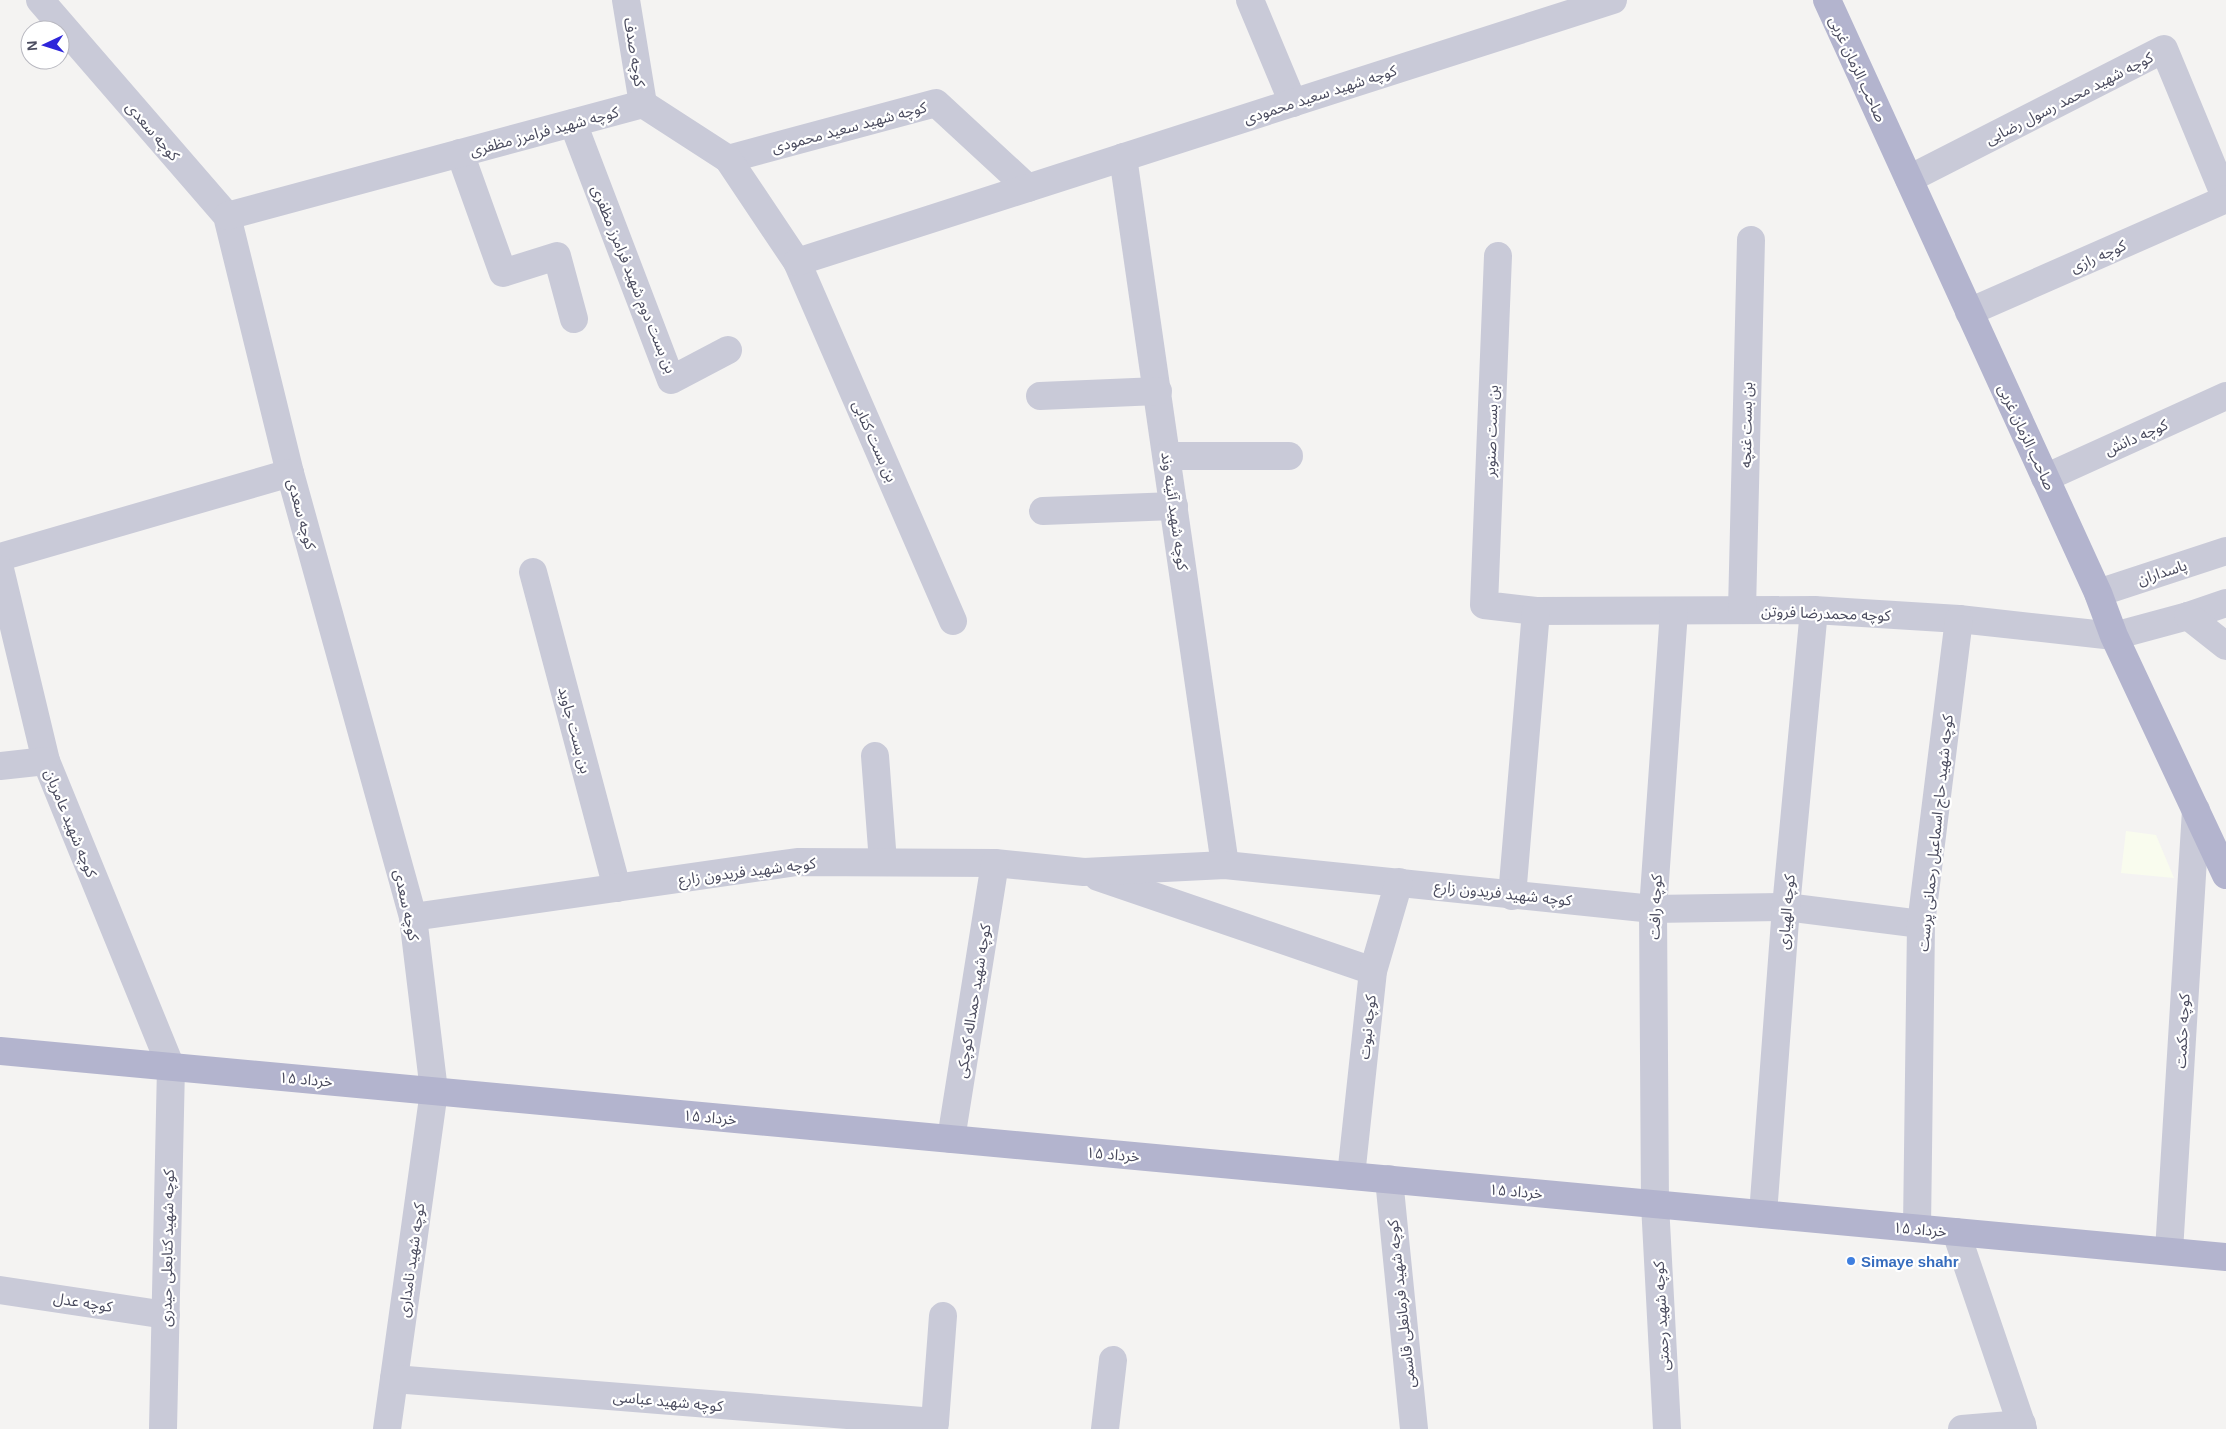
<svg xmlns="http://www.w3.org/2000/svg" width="2226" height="1429" viewBox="0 0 2226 1429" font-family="Helvetica,'Noto Sans Arabic',sans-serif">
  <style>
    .commercial { fill: #f9fcee }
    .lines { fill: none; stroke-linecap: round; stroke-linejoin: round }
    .minor { stroke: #c9cad8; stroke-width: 28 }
    .major { stroke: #b3b4ce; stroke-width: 28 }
    .shop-dot { fill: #3f7fe0; stroke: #fff; stroke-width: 2 }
    .labels { text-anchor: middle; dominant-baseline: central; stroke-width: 4.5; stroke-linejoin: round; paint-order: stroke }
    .street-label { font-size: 15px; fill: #4a4b5e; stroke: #fff }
    .shop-label { font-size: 15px; font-weight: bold; fill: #366cbe; stroke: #fff; text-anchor: start }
  </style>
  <rect width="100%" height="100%" fill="#f4f3f2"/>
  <path class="commercial" d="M2126,831L2156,835L2174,878L2121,873Z"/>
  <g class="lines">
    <g class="minor">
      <path d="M40,0L227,216L290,473L413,917L434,1091L387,1429"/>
      <path d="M626,0L643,104"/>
      <path d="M1250,0L1293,103"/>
      <path d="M573,123L671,380L728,350"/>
      <path d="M460,153L503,273L557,256L574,319"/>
      <path d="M1123,157L1225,865"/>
      <path d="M728,159L936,103L1028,188"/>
      <path d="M1909,179L2164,49L2226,199"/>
      <path d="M227,216L643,104L728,159L797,262L953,621"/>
      <path d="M1498,256L1484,605L1536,611L1814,610L1959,619L2114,636L2188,616L2226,603"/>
      <path d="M797,262L1613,0"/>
      <path d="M1969,312L2226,199"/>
      <path d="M1040,396L1158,391"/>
      <path d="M1167,456H1289"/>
      <path d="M2045,478L2226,396"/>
      <path d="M1043,511L1174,506"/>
      <path d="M0,557L290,473"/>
      <path d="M0,569L46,761L171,1067L163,1429"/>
      <path d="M533,572L617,888"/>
      <path d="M2098,593L2226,551"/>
      <path d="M1742,610L1751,240"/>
      <path d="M2188,616L2226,646"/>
      <path d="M875,756L883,862"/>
      <path d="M0,766L46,761"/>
      <path d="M1098,877L1373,971"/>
      <path d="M1512,896L1536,611"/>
      <path d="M413,917L797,862L995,863L1084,872L1225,865L1653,909L1786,907L1921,924"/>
      <path d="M951,1139L995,863"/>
      <path d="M1351,1176L1373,971L1399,882"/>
      <path d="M1389,1179L1414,1429"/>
      <path d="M1763,1214L1786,907L1814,610"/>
      <path d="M1917,1228L1921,924L1959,619"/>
      <path d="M1956,1232L2023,1429"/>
      <path d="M2169,1251L2196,810"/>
      <path d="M0,1290L166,1315"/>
      <path d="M394,1379L935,1422L934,1429"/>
      <path d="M935,1422L943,1316"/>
      <path d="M1105,1429L1113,1360"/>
      <path d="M1667,1429L1655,1204L1653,909L1674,611"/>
      <path d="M1962,1429L2022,1424"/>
    </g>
    <g class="major">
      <path d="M1827,0L2098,593L2114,636L2226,875"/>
      <path d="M0,1051L2226,1257"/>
    </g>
  </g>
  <circle class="shop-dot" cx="1851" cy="1261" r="5"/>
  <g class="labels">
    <g class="street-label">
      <text transform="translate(635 52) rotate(81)">کوچه صدف</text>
      <text transform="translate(1858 69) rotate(65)">صاحب الزمان غربی</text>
      <text transform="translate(1320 94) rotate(-18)">کوچه شهید سعید محمودی</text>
      <text transform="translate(2069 98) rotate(-27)">کوچه شهید محمد رسول رضایی</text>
      <text transform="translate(849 127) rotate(-15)">کوچه شهید سعید محمودی</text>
      <text transform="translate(153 131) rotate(49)">کوچه سعدی</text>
      <text transform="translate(544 131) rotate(-15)">کوچه شهید فرامرز مظفری</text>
      <text transform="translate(2098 256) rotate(-24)">کوچه رازی</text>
      <text transform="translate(634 279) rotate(68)">بن بست دوم شهید فرامرز مظفری</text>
      <text transform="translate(1746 425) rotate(-89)">بن بست غنچه</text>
      <text transform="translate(1491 431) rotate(-88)">بن بست صنوبر</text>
      <text transform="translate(2027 437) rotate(65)">صاحب الزمان غربی</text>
      <text transform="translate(2136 437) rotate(-24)">کوچه دانش</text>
      <text transform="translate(875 441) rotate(66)">بن بست کتابی</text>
      <text transform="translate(1175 511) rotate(82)">کوچه شهید آئینه وند</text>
      <text transform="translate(302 514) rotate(75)">کوچه سعدی</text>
      <text transform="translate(2162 572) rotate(-18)">پاسداران</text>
      <text transform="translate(1826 613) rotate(2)">کوچه محمدرضا فروتن</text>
      <text transform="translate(575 730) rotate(75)">بن بست جاوید</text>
      <text transform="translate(71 823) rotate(68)">کوچه شهید عامریان</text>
      <text transform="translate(1935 833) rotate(-84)">کوچه شهید حاج اسماعیل رحمانی پرست</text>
      <text transform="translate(747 871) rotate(-7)">کوچه شهید فریدون زارع</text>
      <text transform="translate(1503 893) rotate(6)">کوچه شهید فریدون زارع</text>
      <text transform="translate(407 905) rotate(78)">کوچه سعدی</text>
      <text transform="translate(1655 907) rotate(-88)">کوچه رافت</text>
      <text transform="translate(1786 912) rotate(-85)">کوچه الهیاری</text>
      <text transform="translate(973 1001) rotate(-81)">کوچه شهید حمداله کوچکی</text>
      <text transform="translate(1367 1027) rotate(-84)">کوچه نبوت</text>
      <text transform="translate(2182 1031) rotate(-87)">کوچه حکمت</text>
      <text transform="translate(306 1079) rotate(5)">۱۵ خرداد</text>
      <text transform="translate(710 1117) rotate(5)">۱۵ خرداد</text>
      <text transform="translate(1113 1154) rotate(5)">۱۵ خرداد</text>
      <text transform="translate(1516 1191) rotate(5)">۱۵ خرداد</text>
      <text transform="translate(1920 1229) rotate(5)">۱۵ خرداد</text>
      <text transform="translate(167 1248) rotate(-89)">کوچه شهید کتابعلی حیدری</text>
      <text transform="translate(411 1260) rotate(-82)">کوچه شهید نامداری</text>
      <text transform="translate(83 1302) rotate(9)">کوچه عدل</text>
      <text transform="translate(1401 1304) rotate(-96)">کوچه شهید فرمانعلی قاسمی</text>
      <text transform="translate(1661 1316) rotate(-93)">کوچه شهید رحمتی</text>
      <text transform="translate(668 1401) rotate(5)">کوچه شهید عباسی</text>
    </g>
    <g class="shop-label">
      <text x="1861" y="1261">Simaye shahr</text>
    </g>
  </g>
  <g transform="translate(45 45) rotate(266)"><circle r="24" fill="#ffffff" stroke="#b7b7bf"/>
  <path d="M0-4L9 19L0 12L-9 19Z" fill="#2e25da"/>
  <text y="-8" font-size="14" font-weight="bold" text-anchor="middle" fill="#4a4b5e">N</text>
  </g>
</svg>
